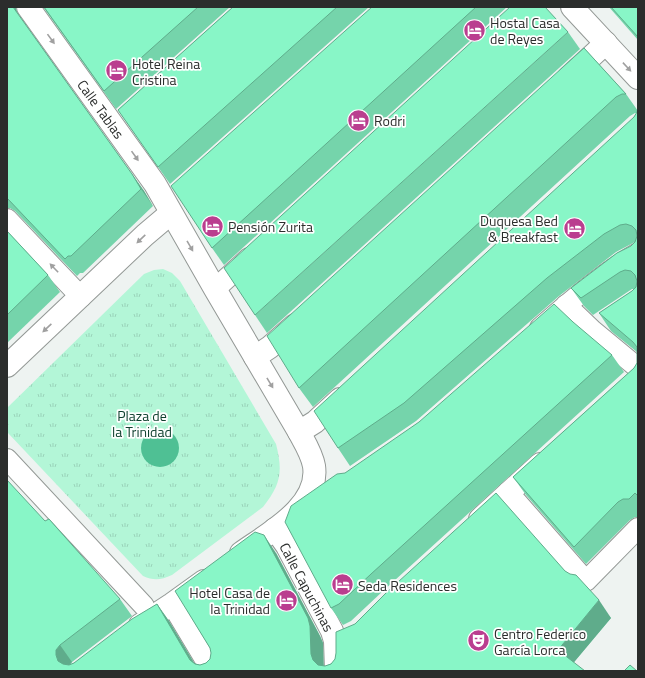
<svg xmlns="http://www.w3.org/2000/svg" width="645" height="678" viewBox="0 0 645 678" font-family="'Titillium Web',sans-serif">
  <style>
    .park { fill: url(#park-tufts) }
    .water { fill: #4fc094 }
    .lines { fill: none; stroke-linecap: round; stroke-linejoin: round }
    .pedestrian-casing { stroke: #939895; stroke-width: 22 }
    .minor-casing { stroke: #939895; stroke-width: 24 }
    .tertiary-casing { stroke: #939895; stroke-width: 24 }
    .pedestrian { stroke: #fff; stroke-width: 20 }
    .minor { stroke: #fff; stroke-width: 22 }
    .tertiary { stroke: #fff; stroke-width: 22 }
    .wall { fill: #75d4ab }
    .shaded-wall { fill: #5fac8b }
    .building { fill: #88f6c7; stroke: #5fac8b }
    .oneway { fill: #a0a0a0 }
    .labels { text-anchor: middle; dominant-baseline: central; stroke-width: 3.5; stroke-linejoin: round; paint-order: stroke }
    .poi-label { font-size: 14px; fill: #2b2d2c; stroke: #fff; text-anchor: start }
    .street-label { font-size: 14px; fill: #2b2d2c; stroke: #fff }
    .park-label { font-size: 14px; fill: #0f402e; stroke: #fff }
  </style>
  <defs>
    <pattern id="park-tufts" width="24" height="20" patternUnits="userSpaceOnUse"><rect width="24" height="20" fill="#b3f6d7"/><path d="M3 7l-1-3M5 7V3M7 7l1-3M15 17l-1-3M17 17v-4M19 17l1-3" fill="none" stroke="#9ad3b9"/></pattern>
  </defs>
  <rect width="100%" height="100%" fill="#eef3f1"/>
  <path class="park" d="M163,269L172,273L180,281L276,444C283,472 281,484 263,507L172,575C161,580 154,581 143,576L8,433L7,408L144,274L154,270Z"/>
  <circle class="water" cx="160" cy="448" r="19"/>
  <g class="lines">
    <defs>
      <g id="pedestrian">
        <path d="M7,219L81,297"/>
        <path d="M215,289L249,258"/>
        <path d="M566,305L592,330L638,368"/>
        <path d="M540,328C571,301 603,273 638,253"/>
        <path d="M7,459L144,606"/>
        <path d="M508,492L586,581L638,528"/>
        <path d="M176,611L212,671"/>
      </g>
      <g id="minor">
        <path d="M569,77L606,43"/>
        <path d="M255,357L270,347L295,325"/>
        <path d="M480,519L540,464"/>
        <path d="M275,529L287,546L332,631L335,641L336,671"/>
        <path d="M241,553C269,533 320,506 314,466C312,454 305,443 299,432"/>
        <path d="M140,625L172,604L204,581"/>
      </g>
      <g id="tertiary">
        <path d="M28,7L155,184L215,289L299,432L315,422L340,399"/>
        <path d="M572,7L638,78"/>
        <path d="M7,366L145,235L171,213"/>
      </g>
    </defs>
    <use href="#pedestrian" class="pedestrian-casing"/>
    <use href="#minor" class="minor-casing"/>
    <use href="#tertiary" class="tertiary-casing"/>
    <use href="#pedestrian" class="pedestrian"/>
    <use href="#minor" class="minor"/>
    <use href="#tertiary" class="tertiary"/>
  </g>
  <g class="wall">
    <path d="M7,7L16,9L17,13L144,191L153,206L83,273H80L77,276L15,211L10,208H7Z"/>
    <path d="M43,7H230L116,109Z"/>
    <path d="M233,7H369L170,184L118,110Z"/>
    <path d="M372,7H507L224,265L212,248Z"/>
    <path d="M609,7H638V40Z"/>
    <path d="M568,32L580,49L267,333L255,315Z"/>
    <path d="M584,48L626,94L638,111V107V517H635L630,520L586,564L526,495L513,477L634,368L637,363V352L611,331L599,313L632,291L634,289H632L593,315L584,306L571,288L631,246L635,242L633,243L616,252L559,296L416,421L350,466L338,448L634,117L637,113H635L630,116L313,407L299,388Z"/>
    <path d="M7,231L48,275L60,292L7,343Z"/>
    <path d="M612,355L624,372L383,591L351,621L343,625L331,608L345,473Z"/>
    <path d="M45,521L120,599L132,616L72,662L70,664L74,663L157,604L169,621L194,663L200,665L206,663L210,659L276,553L320,636L323,643V666H325L565,571L611,618L574,662L7,671Z"/>
  </g>
  <g class="shaded-wall">
    <path d="M13,7H16V9L18,14Z"/>
    <path d="M132,174L144,191L153,206L141,189Z"/>
    <path d="M264,535L276,553L320,636L323,643L324,671L313,660Z"/>
    <path d="M599,600L611,618L570,667L558,650Z"/>
    <path d="M157,604L169,621L199,671L190,660Z"/>
    <path d="M60,645L72,662L68,667V671L58,661L56,655V650Z"/>
  </g>
  <g class="building">
    <path d="M7,7H13L132,174L141,189L71,256H68L65,259L7,198Z"/>
    <path d="M44,7H198L104,91Z"/>
    <path d="M233,7H337L158,167L118,110Z"/>
    <path d="M372,7H476L212,248L171,186Z"/>
    <path d="M510,7H545L568,32L255,315L224,268Z"/>
    <path d="M611,7H638V37Z"/>
    <path d="M584,48L626,94H622L616,97L299,388L267,336Z"/>
    <path d="M638,107V496L635,493L629,499H623L618,502L574,547L513,477L634,368L637,363V347L633,342L599,313L632,291L636,287L637,281L635,275L631,271L625,270L620,272L581,298L571,288L617,253L631,246L635,242L637,236L636,230L632,226L626,224L620,225L604,234L547,278L404,403L338,448L314,411L634,117L637,112Z"/>
    <path d="M7,231L48,275L7,315Z"/>
    <path d="M554,304L573,322L612,355L371,574L339,604L331,608L285,522L291,506L337,474L345,473L419,422Z"/>
    <path d="M7,480L45,521L49,519L120,599L60,645L56,650V655L58,661L63,664L69,665L74,663L132,619L157,604L190,660L195,664L200,665L206,663L210,659L211,653L210,648L175,591L255,532L264,535L308,618L310,626L311,654L313,660L318,665L325,666L331,664L335,659L336,653V632L355,624L387,592L496,493L565,571L570,574L576,575L599,600L558,650L585,671H7Z"/>
    <path d="M630,665L637,671H624Z"/>
  </g>
  <defs><path id="oneway-solid" d="M-6-.8H1V-3.2L6.5 0L1 3.2V.8H-6Z"/></defs>
  <g class="oneway">
    <use href="#oneway-solid" transform="translate(51 39) rotate(54)"/>
    <use href="#oneway-solid" transform="translate(627 67) rotate(47)"/>
    <use href="#oneway-solid" transform="translate(135 156) rotate(55)"/>
    <use href="#oneway-solid" transform="translate(141 239) rotate(136)"/>
    <use href="#oneway-solid" transform="translate(190 246) rotate(60)"/>
    <use href="#oneway-solid" transform="translate(54 268) rotate(-134)"/>
    <use href="#oneway-solid" transform="translate(47 328) rotate(137)"/>
    <use href="#oneway-solid" transform="translate(270 383) rotate(59)"/>
  </g>
  <defs>
    <symbol id="hotel-disc" viewBox="-11 -11 22 22"><circle r="9.5" fill="#ba3e8f" stroke="#fff"/><path d="M-6-4.5h1.5V1H6V5H4.5V3h-9V5H-6ZM-4 0a1.8 1.8 0 1 1 3.6 0ZM.5 0V-2.5h3Q6-2.5 6 0Z" fill="#fff"/></symbol>
    <symbol id="theatre-disc" viewBox="-11 -11 22 22"><circle r="9.5" fill="#ba3e8f" stroke="#fff"/><path d="M-5-5.5Q0-4 5-5.5V0Q5 5 0 6Q-5 5-5 0ZM-3.3-2.5H-1v1.5H-3.3ZM1-2.5H3.3v1.5H1ZM-2.8 1Q0 5.5 2.8 1Z" fill="#fff"/></symbol>
  </defs>
  <g fill-rule="evenodd">
    <use href="#hotel-disc" x="462" y="18" width="25" height="25"/>
    <use href="#hotel-disc" x="104" y="58" width="25" height="25"/>
    <use href="#hotel-disc" x="346" y="108" width="25" height="25"/>
    <use href="#hotel-disc" x="200" y="214" width="25" height="25"/>
    <use href="#hotel-disc" x="562" y="216" width="25" height="25"/>
    <use href="#hotel-disc" x="330" y="572" width="25" height="25"/>
    <use href="#hotel-disc" x="274" y="588" width="25" height="25"/>
    <use href="#theatre-disc" x="466" y="628" width="25" height="25"/>
  </g>
  <g class="labels">
    <g class="poi-label">
      <text x="490" y="22">Hostal Casa<tspan x="490" dy="16">de Reyes</tspan></text>
      <text x="132" y="63">Hotel Reina<tspan x="132" dy="16">Cristina</tspan></text>
      <text x="374" y="120">Rodri</text>
      <text x="558" y="220" text-anchor="end">Duquesa Bed<tspan x="558" dy="16">&amp; Breakfast</tspan></text>
      <text x="228" y="226">Pensión Zurita</text>
      <text x="358" y="585">Seda Residences</text>
      <text x="270" y="592" text-anchor="end">Hotel Casa de<tspan x="270" dy="16">la Trinidad</tspan></text>
      <text x="494" y="633">Centro Federico<tspan x="494" dy="16">García Lorca</tspan></text>
    </g>
    <g class="street-label">
      <text transform="translate(101 109) rotate(54)">Calle Tablas</text>
      <text transform="translate(307 587) rotate(62)">Calle Capuchinas</text>
    </g>
    <g class="park-label">
      <text x="142" y="415">Plaza de<tspan x="142" dy="16">la Trinidad</tspan></text>
    </g>
  </g>
  <rect width="645" height="678" fill="none" stroke="#2b2d2c" stroke-width="16"/>
</svg>
